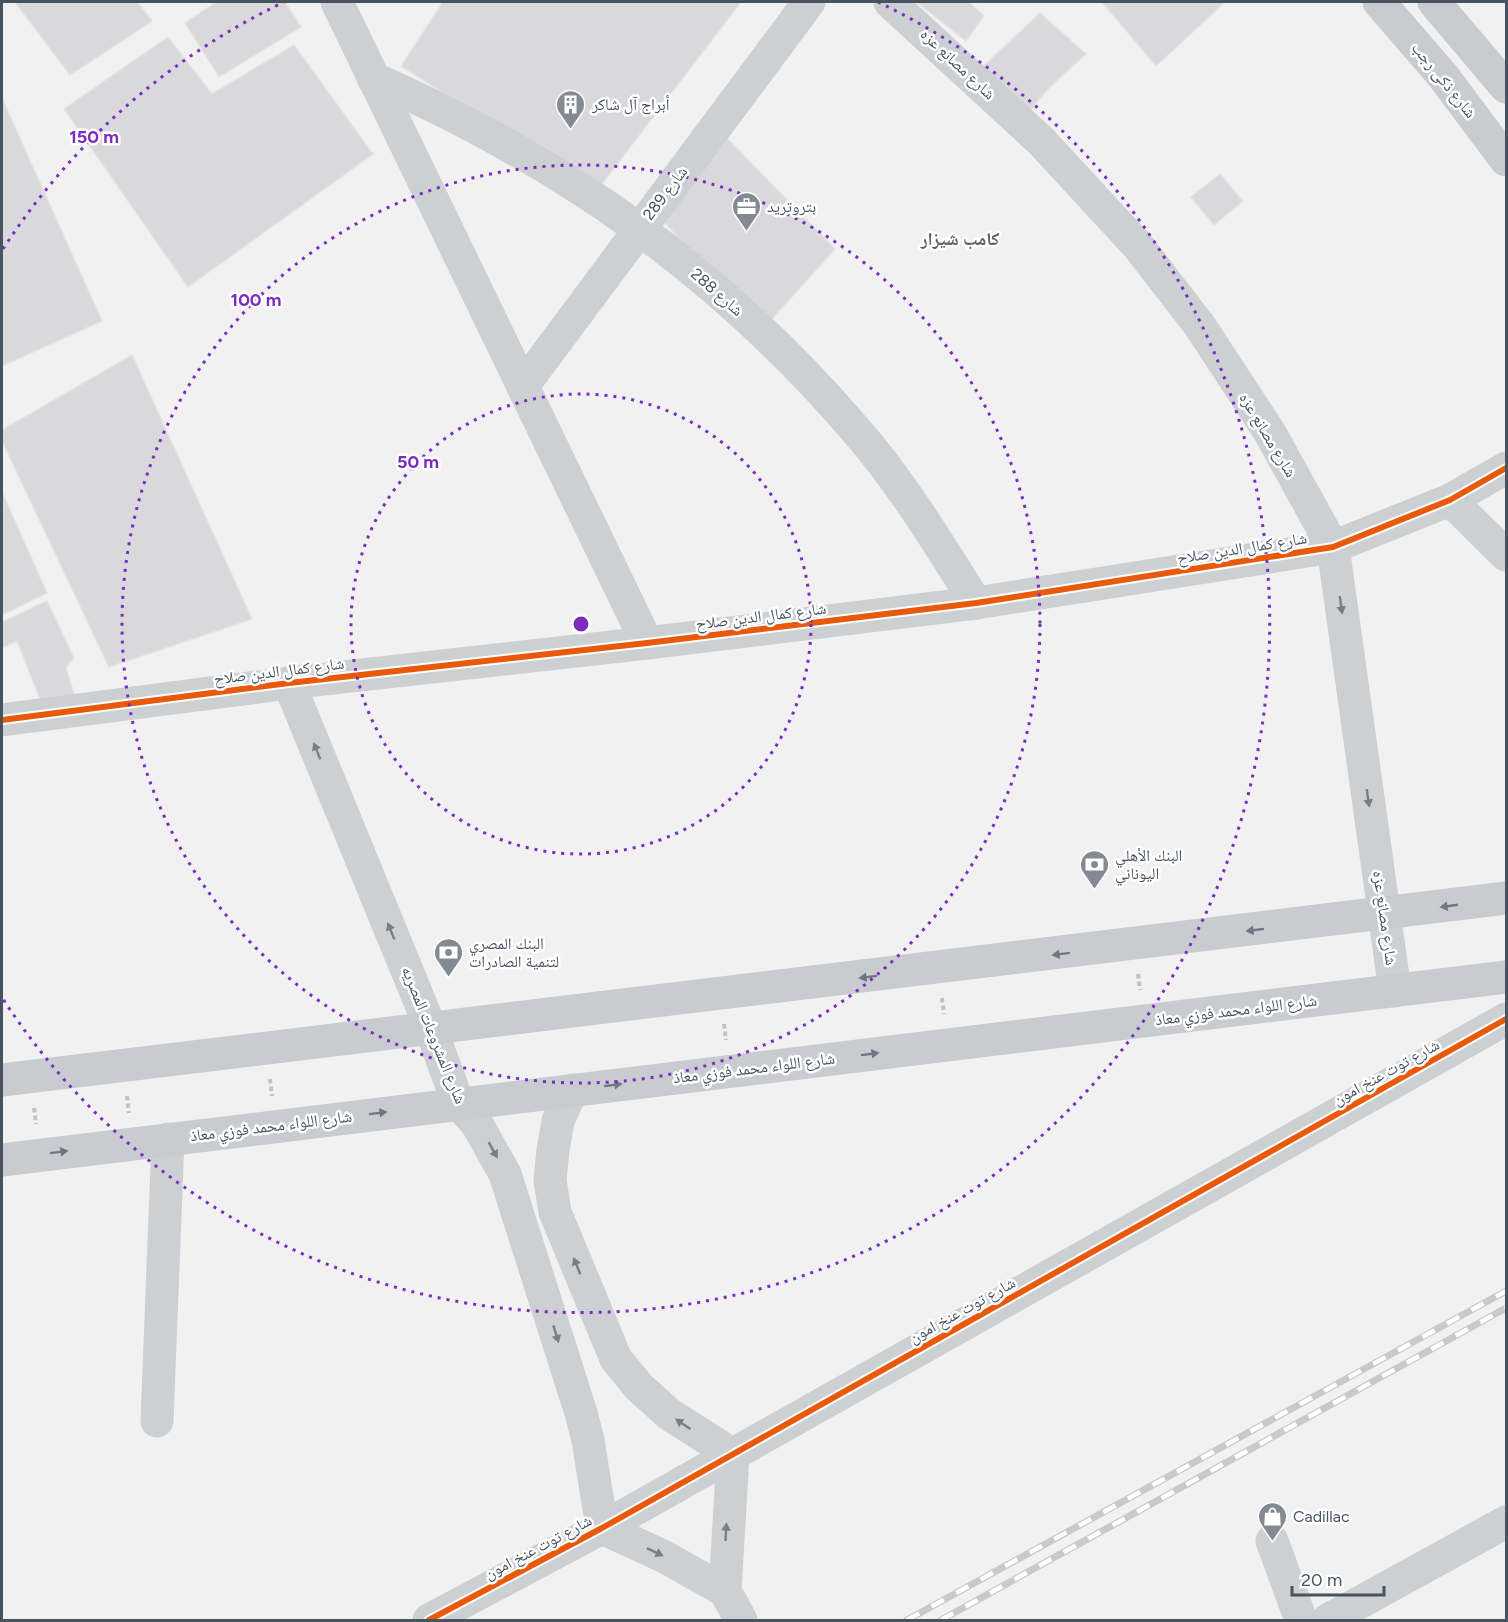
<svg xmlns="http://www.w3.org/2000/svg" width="1508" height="1622" viewBox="0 0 1508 1622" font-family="Figtree,'Noto Naskh Arabic',sans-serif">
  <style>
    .building { fill: #d9d9db; stroke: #e3e3e4; stroke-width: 1.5 }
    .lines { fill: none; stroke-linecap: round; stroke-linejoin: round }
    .path { stroke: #bac6c2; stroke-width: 4; stroke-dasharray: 4.5 3; stroke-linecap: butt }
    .minor { stroke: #cdd0d2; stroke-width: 33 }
    .major { stroke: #c8ccd0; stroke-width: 33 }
    .rail-casing { stroke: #c7c9cb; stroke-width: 7 }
    .rail { stroke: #fff; stroke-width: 4.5; stroke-dasharray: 14; stroke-linecap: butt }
    .cycleway-casing { stroke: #fff; stroke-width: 10 }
    .cycleway { stroke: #e8590c; stroke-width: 6 }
    .oneway { fill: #767f87 }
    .oneway2 { fill: #6e7781 }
    .ring { fill: none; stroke: #7b2cbf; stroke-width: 3; stroke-dasharray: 3 6 }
    .labels { text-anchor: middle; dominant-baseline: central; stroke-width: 5; stroke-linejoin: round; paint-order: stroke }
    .street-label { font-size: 16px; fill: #47535f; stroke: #fff }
    .poi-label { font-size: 16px; fill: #47535f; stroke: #fff; text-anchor: start }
    .neighbourhood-label { font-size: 18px; font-weight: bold; fill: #5c6066; stroke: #fff }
    .centre { fill: #7b2cbf; stroke: #fff; stroke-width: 3 }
    .ring-label { font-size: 18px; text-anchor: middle; font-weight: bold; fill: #7b2cbf; stroke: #fff; stroke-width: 5; stroke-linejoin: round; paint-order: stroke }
  </style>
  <rect width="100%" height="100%" fill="#f2f1f1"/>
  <g class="building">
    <path d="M15,2H137L152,21L70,75Z"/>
    <path d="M216,2H285L301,27L219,77L185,23Z"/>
    <path d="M443,2H741L596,192L401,66Z"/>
    <path d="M917,2H969L984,16L966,41Z"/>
    <path d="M1102,2H1225L1156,66Z"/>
    <path d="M1040,13L1086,54L1048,89L1027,114L972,77Z"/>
    <path d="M168,37L212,94L294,45L373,154L188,287L64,109Z"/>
    <path d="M2,98L102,321L2,366Z"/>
    <path d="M721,132L835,249L762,330L658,215Z"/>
    <path d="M1220,174L1243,201L1214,225L1191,197Z"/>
    <path d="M132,355L252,619L109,667L2,441V430Z"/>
    <path d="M2,492L47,593L2,615Z"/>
    <path d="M47,601L74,658L66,668L75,697L44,709L17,641L2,648V622Z"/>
  </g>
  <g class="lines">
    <g class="path">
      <path d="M1138,974L1140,990"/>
      <path d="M942,998L944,1014"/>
      <path d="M724,1024L726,1040"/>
      <path d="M270,1079L272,1096"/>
      <path d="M127,1096L129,1113"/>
      <path d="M34,1108L36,1124"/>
    </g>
    <g class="minor">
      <path d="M337,2L647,643"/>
      <path d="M890,2L1042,142L1138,246L1200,326L1270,433L1333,547L1395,991"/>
      <path d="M373,78C563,162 718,270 854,428C901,481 938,543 976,603"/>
      <path d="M523,386L809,2"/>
      <path d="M1450,500L1506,555"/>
      <path d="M289,683L431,1029L458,1103L477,1124L505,1174L581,1413L588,1440L602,1528L665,1557L725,1591"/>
      <path d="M2,720L289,683L647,643L976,603L1333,547L1450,500L1506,468"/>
      <path d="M572,1090L558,1121L553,1150L550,1180L555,1212L616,1359L639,1387L669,1414L733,1455L725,1591L741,1620"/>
      <path d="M157,1421L168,1139"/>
      <path d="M1272,1541L1301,1620"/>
      <path d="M429,1620L602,1528L1506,1019"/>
      <path d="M1328,1620L1506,1522"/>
    </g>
    <g class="major">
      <path d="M1379,2L1443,76L1506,160"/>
      <path d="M1434,2L1506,87"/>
      <path d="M2,1080L1506,898"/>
      <path d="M2,1160L1506,977"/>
    </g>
    <defs>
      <g id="rail">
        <path d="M907,1620L1506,1291"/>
        <path d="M941,1620L1506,1308"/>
      </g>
    </defs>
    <use href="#rail" class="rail-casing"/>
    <use href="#rail" class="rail"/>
    <defs>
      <g id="cycleway">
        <path d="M2,720L289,683L647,643L976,603L1333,547L1450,500L1506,468"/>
        <path d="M429,1620L602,1528L1506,1019"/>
      </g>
    </defs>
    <use href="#cycleway" class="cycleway-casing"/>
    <use href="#cycleway" class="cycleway"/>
  </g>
  <defs><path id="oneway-solid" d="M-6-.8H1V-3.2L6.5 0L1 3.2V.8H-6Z" transform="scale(1.5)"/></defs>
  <g class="oneway">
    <use href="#oneway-solid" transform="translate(1341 605) rotate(82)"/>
    <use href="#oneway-solid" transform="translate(317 751) rotate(-112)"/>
    <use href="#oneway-solid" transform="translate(1368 798) rotate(82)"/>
    <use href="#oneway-solid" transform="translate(391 931) rotate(-112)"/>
    <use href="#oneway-solid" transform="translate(493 1150) rotate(61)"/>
    <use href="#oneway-solid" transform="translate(577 1266) rotate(-112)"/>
    <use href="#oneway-solid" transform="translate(556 1334) rotate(73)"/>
    <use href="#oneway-solid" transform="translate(683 1424) rotate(-146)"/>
    <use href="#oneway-solid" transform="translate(726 1532) rotate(-87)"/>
    <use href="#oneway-solid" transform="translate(655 1552) rotate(26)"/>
  </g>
  <g class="oneway2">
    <use href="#oneway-solid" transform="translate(1449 906) rotate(172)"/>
    <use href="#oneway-solid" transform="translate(1255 930) rotate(173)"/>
    <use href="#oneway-solid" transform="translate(1061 954) rotate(173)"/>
    <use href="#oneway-solid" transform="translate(868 977) rotate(173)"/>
    <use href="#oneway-solid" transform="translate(870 1054) rotate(-7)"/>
    <use href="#oneway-solid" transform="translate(613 1085) rotate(-7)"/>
    <use href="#oneway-solid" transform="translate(378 1113) rotate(-7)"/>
    <use href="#oneway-solid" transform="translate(59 1152) rotate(-7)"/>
  </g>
  <g class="ring">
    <circle cx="581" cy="624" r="230"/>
    <circle cx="581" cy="624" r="459"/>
    <path d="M3 249A689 689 0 0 1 284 2M878 2A689 689 0 1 1 3 999"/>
  </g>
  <defs>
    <symbol id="building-pin" viewBox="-11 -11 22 30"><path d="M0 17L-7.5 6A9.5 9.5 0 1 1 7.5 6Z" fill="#838a92" stroke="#fff"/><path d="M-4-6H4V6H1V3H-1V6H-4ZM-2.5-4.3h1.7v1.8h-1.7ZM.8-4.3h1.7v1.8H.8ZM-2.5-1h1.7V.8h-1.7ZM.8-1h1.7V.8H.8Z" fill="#fff"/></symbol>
    <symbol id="office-pin" viewBox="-11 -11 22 30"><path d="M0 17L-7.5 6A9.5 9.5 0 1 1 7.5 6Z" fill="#838a92" stroke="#fff"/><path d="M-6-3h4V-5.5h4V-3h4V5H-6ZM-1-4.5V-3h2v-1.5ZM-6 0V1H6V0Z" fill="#fff"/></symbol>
    <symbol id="bank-pin" viewBox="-11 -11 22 30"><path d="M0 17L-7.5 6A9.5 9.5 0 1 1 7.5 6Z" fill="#838a92" stroke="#fff"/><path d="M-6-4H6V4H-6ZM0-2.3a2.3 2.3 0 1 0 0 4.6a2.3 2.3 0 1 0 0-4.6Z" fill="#fff"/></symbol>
    <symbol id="shop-pin" viewBox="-11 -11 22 30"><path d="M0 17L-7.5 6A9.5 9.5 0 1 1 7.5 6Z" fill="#838a92" stroke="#fff"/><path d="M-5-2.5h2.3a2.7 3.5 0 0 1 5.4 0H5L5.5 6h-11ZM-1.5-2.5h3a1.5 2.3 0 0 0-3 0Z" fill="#fff"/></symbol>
  </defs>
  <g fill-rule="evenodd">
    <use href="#building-pin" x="554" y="88" width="33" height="45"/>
    <use href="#office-pin" x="730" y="190" width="33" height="45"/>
    <use href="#bank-pin" x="1078" y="848" width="33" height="45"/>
    <use href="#bank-pin" x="432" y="936" width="33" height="45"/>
    <use href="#shop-pin" x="1256" y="1500" width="33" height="45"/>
  </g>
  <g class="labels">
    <g class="street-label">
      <text transform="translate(958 64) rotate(43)">شارع مصانع عزه</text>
      <text transform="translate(1444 80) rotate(51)">شارع ذكى رجب</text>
      <text transform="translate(665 193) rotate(-53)">شارع 289</text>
      <text transform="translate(717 292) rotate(41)">شارع 288</text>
      <text transform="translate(1268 435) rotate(59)">شارع مصانع عزه</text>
      <text transform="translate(1242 548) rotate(-9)">شارع كمال الدين صلاح</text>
      <text transform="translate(761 616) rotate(-7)">شارع كمال الدين صلاح</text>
      <text transform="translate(279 671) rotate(-7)">شارع كمال الدين صلاح</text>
      <text transform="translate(1385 918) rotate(82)">شارع مصانع عزه</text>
      <text transform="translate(1236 1010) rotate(-7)">شارع اللواء محمد فوزي معاذ</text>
      <text transform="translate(434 1035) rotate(68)">شارع المشروعات المصريه</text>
      <text transform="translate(754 1068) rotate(-7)">شارع اللواء محمد فوزي معاذ</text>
      <text transform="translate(1386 1072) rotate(-29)">شارع توت عنخ امون</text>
      <text transform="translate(271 1126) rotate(-7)">شارع اللواء محمد فوزي معاذ</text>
      <text transform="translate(962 1310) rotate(-29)">شارع توت عنخ امون</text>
      <text transform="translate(538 1547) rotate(-28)">شارع توت عنخ امون</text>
    </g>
    <g class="poi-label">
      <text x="592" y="104">أبراج آل شاكر</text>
      <text x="767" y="206">بتروتريد</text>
      <text x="1115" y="855">البنك الأهلي<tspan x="1115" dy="18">اليوناني</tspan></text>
      <text x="469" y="943">البنك المصري<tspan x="469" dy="18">لتنمية الصادرات</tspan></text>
      <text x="1293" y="1516">Cadillac</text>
    </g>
    <g class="neighbourhood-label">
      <text x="960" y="239">كامب شيزار</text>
    </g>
  </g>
  <circle cx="581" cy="624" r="9" class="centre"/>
  <g class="ring-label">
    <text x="94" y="143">150 m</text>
    <text x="256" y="306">100 m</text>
    <text x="418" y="468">50 m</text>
  </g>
  <rect width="1508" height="1622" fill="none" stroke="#47535f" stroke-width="6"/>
  <path d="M1292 1586v9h92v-9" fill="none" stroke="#47535f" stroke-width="3"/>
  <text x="1301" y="1586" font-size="18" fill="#47535f" stroke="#ffffff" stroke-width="4.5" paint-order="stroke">20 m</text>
</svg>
